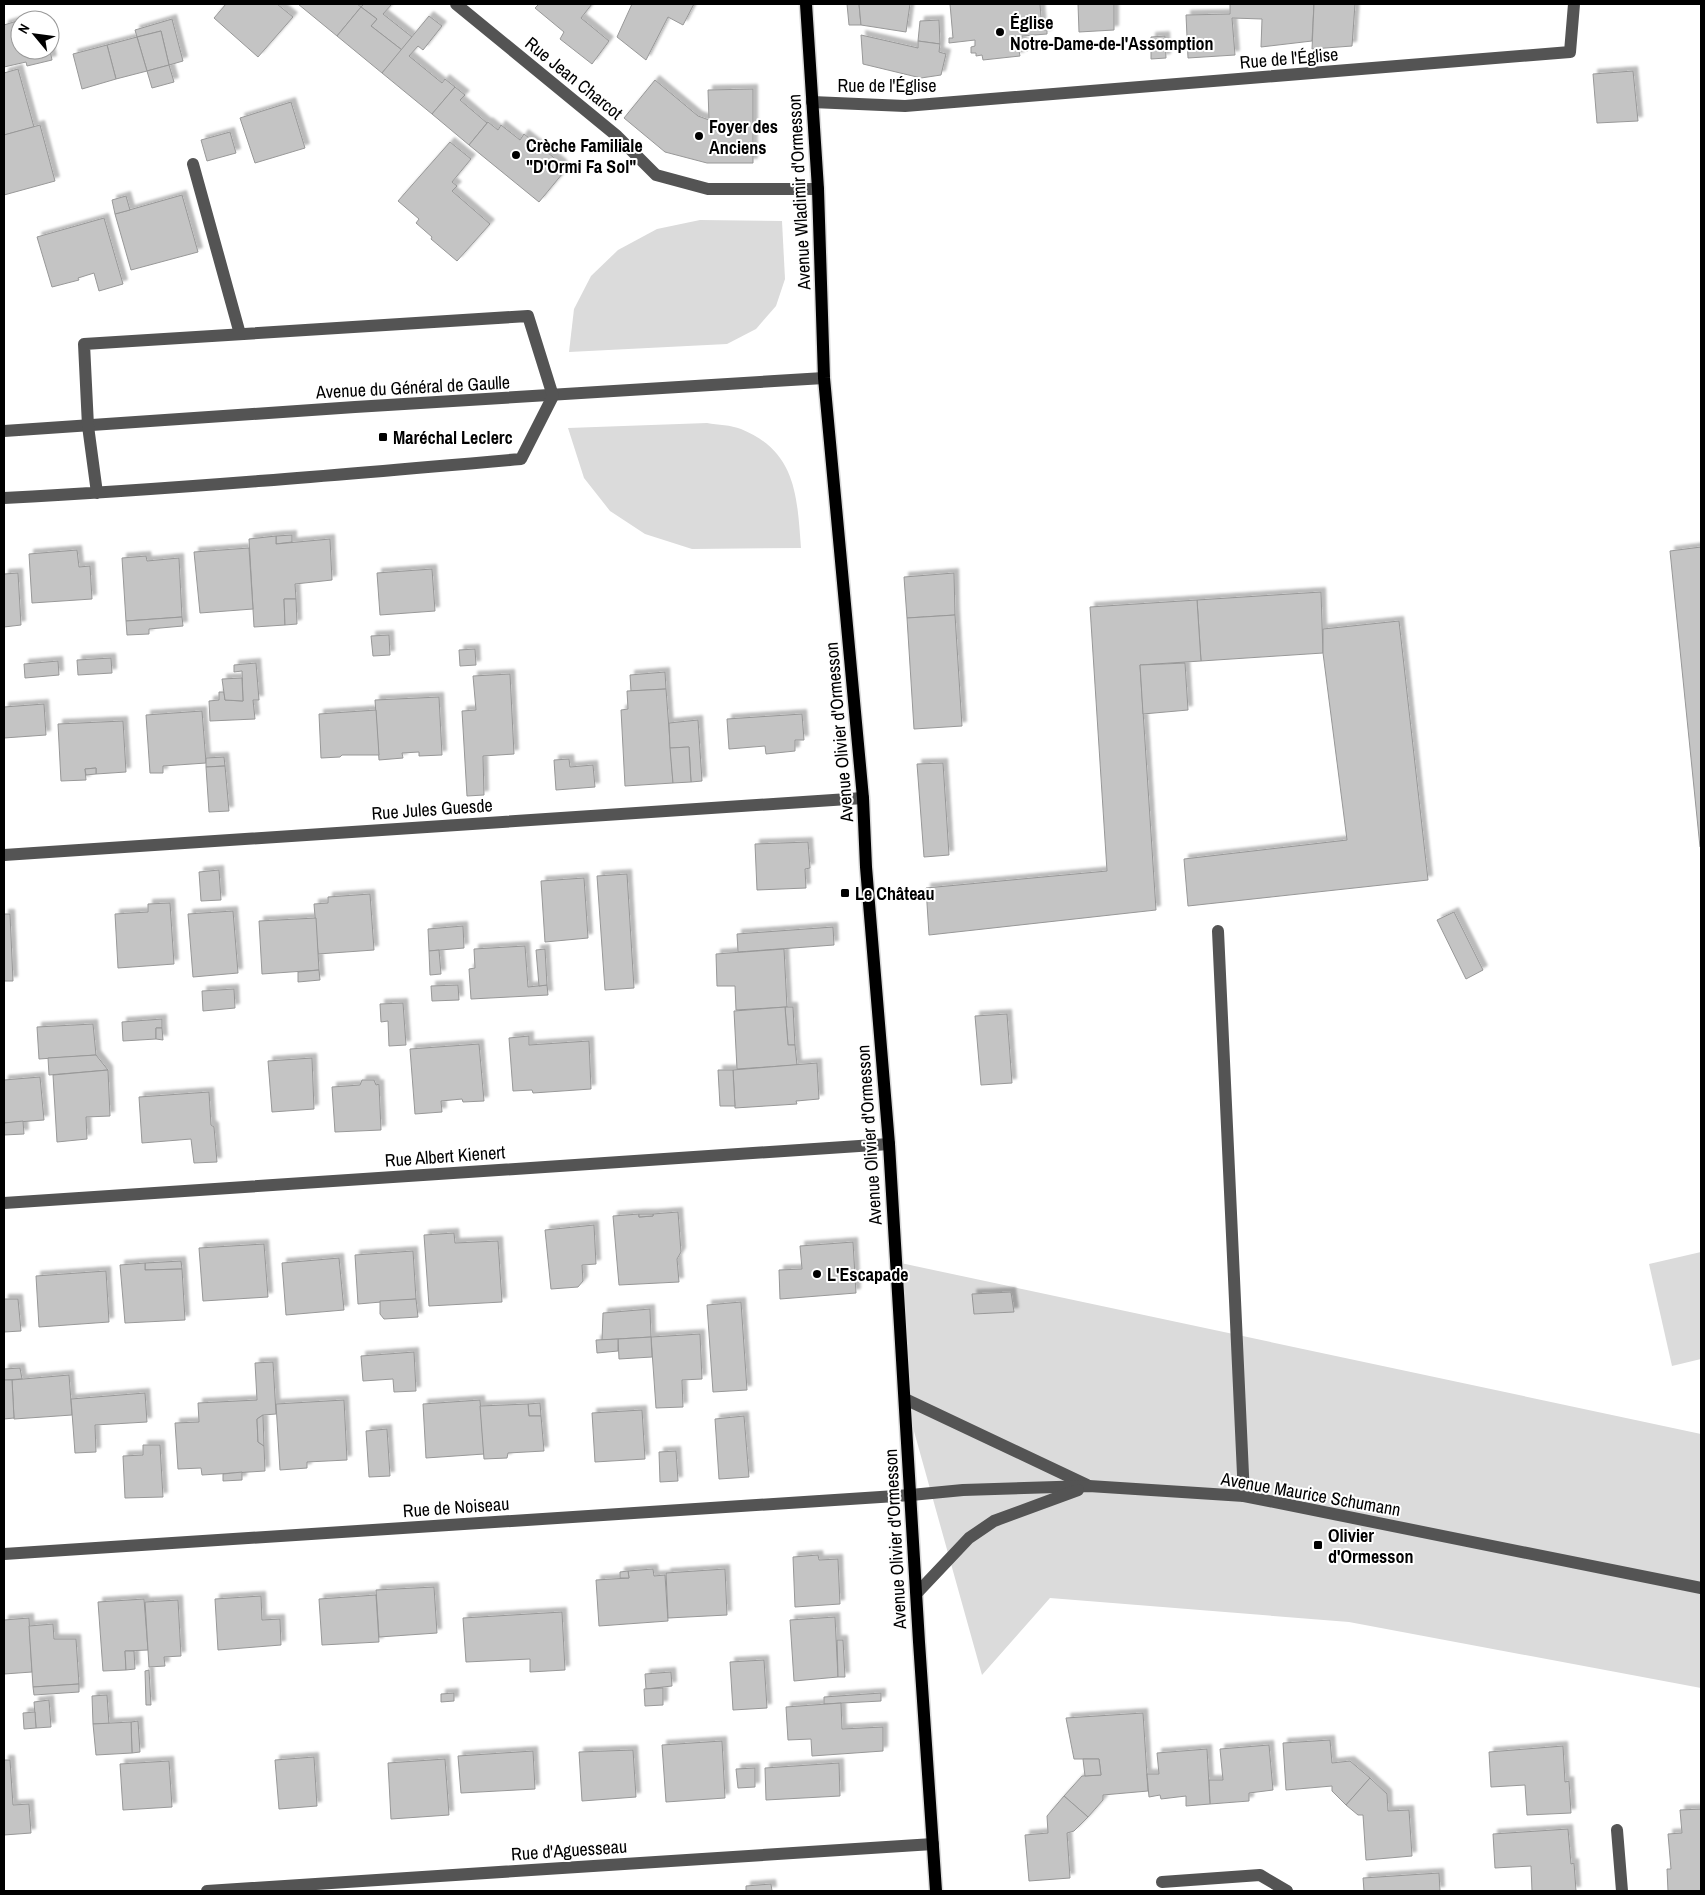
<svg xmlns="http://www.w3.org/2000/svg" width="1705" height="1895" viewBox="0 0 1705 1895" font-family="'Archivo Narrow',sans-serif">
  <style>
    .green { fill: #dbdbdb }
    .building { fill: #c4c4c4; stroke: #989898; filter: url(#shadow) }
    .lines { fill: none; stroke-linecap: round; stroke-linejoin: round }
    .major-casing { stroke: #dbdbdb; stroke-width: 15 }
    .minor { stroke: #545454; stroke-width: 12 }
    .major { stroke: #000; stroke-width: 12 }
    .poi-dot { fill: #000; stroke: #fff; stroke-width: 2 }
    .labels { text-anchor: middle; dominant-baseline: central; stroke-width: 4; stroke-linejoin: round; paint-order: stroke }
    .poi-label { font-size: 18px; font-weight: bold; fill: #000; stroke: #fff; text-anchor: start }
    .street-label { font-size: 18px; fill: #000; stroke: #fff }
  </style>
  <defs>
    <filter id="shadow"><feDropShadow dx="4.5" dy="-4.5" stdDeviation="1" flood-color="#0004"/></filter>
  </defs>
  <rect width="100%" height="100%" fill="#fff"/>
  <g class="green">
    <path d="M700,220L782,221L785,279L776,306L756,329L727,344L569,352L574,309L591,276L618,250L657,229Z"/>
    <path d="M707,423C718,425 731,425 741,429C797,452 797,497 801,548L692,549L645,534L610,511L584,478L568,428Z"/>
    <path d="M1701,1252V1359L1672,1366L1649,1264Z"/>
    <path d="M896,1262L1701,1434V1688L1349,1622L1050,1598L982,1675L905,1399Z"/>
  </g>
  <g class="building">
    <path d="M226,4H277L293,17L258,57L214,18Z"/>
    <path d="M298,4H357L361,7L337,36Z"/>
    <path d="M364,4H392L383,14L412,37L402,50L371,26L377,19L361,7Z"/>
    <path d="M539,4H592L581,18L609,41L592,64L560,39L564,32L535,8Z"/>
    <path d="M632,4H694L683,25L668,17L646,60L617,37Z"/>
    <path d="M847,4H859L861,25H849Z"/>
    <path d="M859,4H910L906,32L861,25Z"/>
    <path d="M950,4H1040L1042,30H1047V34L1022,36V43H1027L1028,51H1019L1020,56L983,60L982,55L976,56V53H971V47L975,46V40L949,43V38H953Z"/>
    <path d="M1078,4H1114V30L1079,32Z"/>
    <path d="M1230,4H1314L1312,41L1261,47L1262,19L1232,18L1235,55L1188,58L1186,15L1230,14Z"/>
    <path d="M1314,4H1355L1352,46L1312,49Z"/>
    <path d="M361,7L377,19L371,26L402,50L382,73L337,36Z"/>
    <path d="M429,16L442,26L423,50L418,46L409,56L442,83L445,79L455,87L432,114L382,73Z"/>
    <path d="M172,19L183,61L169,65L161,31L137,37L135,30Z"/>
    <path d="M939,20L940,44L918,41L920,21Z"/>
    <path d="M17,21L19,25L20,24V50H50L52,60L27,66L26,62L4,67V25Z"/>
    <path d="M161,31L169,65L147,71L137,37Z"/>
    <path d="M861,35L918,48V41L940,44L939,52L946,54L941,75L921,78L863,64Z"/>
    <path d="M1165,36L1166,58L1151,59V37Z"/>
    <path d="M137,37L147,71L116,79L107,45Z"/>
    <path d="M107,45L116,79L82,89L73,54Z"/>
    <path d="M169,65L174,82L152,88L147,71Z"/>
    <path d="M18,69L34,127L4,135V73Z"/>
    <path d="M1633,71L1638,121L1597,123L1593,74Z"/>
    <path d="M655,80L698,116L709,120L708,90L753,89V163H707L665,152L624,118Z"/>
    <path d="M455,87L465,95L460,100L487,123L469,145L432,114Z"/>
    <path d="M291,102L305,148L255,163L240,118Z"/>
    <path d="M488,122L498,130L501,125L520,140L524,134L562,164L563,173L539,202L469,145Z"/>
    <path d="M40,125L55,181L4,195V135Z"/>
    <path d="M230,132L236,153L207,161L201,140Z"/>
    <path d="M450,142L471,159L452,182L457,186L452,191L490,224L457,261L431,239L432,237L416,223L419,219L398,201Z"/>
    <path d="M182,195L198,252L131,270L115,214Z"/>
    <path d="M126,196L130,210L115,214L112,200Z"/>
    <path d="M104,218L123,284L99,291L94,273L78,278L79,280L52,287L37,237Z"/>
    <path d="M292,535V542L276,544V536Z"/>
    <path d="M276,536V544L330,539L332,580L295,584L296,599H284L285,625L254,627L249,539Z"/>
    <path d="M1701,547V847H1700L1670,551Z"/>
    <path d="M249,548L253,609L200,613L194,552Z"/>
    <path d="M77,550L79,567L90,566L92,599L32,603L29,554Z"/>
    <path d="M146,556L147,561L179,558L182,617L126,621L122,558Z"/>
    <path d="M432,569L435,611L380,615L377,573Z"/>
    <path d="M18,573L21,625L4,627V574Z"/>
    <path d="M954,573L955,615L907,618L904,577Z"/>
    <path d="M1321,592L1323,653L1201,661L1197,600Z"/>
    <path d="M284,599H296L297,624L285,625Z"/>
    <path d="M1197,600L1201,661L1140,665L1156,910L929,935L926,888L1107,871L1090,607Z"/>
    <path d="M955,615L962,726L914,729L907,618Z"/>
    <path d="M182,617L183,626L149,629V634L127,635L126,621Z"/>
    <path d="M1399,621L1428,880L1188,906L1184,859L1347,840L1323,653V629Z"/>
    <path d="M389,635L390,655L373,656L371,636Z"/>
    <path d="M475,649L476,665L460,666L459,650Z"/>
    <path d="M111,658L112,673L78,675L77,660Z"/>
    <path d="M58,661L59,675L25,678L24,664Z"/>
    <path d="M256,663L259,700H253L255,719L210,721L209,701L219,700V692H224L225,700L243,701L242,671L234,672V665Z"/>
    <path d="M1185,663L1188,710L1143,714L1140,665Z"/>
    <path d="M665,672L666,689L631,691L630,675Z"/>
    <path d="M510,674L514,754L483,756L484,795L467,796L462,711L476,710L473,676Z"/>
    <path d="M242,678L243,701L225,700L222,679Z"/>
    <path d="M666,689L673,783L625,786L621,710L628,709L627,691Z"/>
    <path d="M439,697L442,755L419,756V752L402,753L403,758L379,760L375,700Z"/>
    <path d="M44,704L46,735L4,738V707Z"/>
    <path d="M376,710L379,755H342L340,757L321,758L319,714Z"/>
    <path d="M202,711L206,763L163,766V773H150L146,715Z"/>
    <path d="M802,714L804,740H795V751L766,754L765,746L729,749L727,719Z"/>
    <path d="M698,720L702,781L691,782L689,747L670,748L669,723Z"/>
    <path d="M123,721L126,772L96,774V768L85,769L86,780L61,781L58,724Z"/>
    <path d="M689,747L691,782L673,783L670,748Z"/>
    <path d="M224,757L225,766L206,767V758Z"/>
    <path d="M569,759L570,767L593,765L595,787L556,790L554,760Z"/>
    <path d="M943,763L949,855L924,857L917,764Z"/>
    <path d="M225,766L229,811L209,812L206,767Z"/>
    <path d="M96,768V774L86,775L85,769Z"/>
    <path d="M808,842L810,868L805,869L806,888L757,890L755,844Z"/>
    <path d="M219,870L221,900L201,901L199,872Z"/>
    <path d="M627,874L634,988L605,990L597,876Z"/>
    <path d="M584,878L588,938L545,942L541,881Z"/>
    <path d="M370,894L374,950L318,954L314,904L328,903V897Z"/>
    <path d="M170,903L174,964L118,968L115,914L148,912V904Z"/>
    <path d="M233,911L238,973L193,977L188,914Z"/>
    <path d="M1454,912L1483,970L1466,979L1437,920Z"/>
    <path d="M4,914H10L13,981H4Z"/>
    <path d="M316,918L319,970L262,974L259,921Z"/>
    <path d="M463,926L464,948L429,951L428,929Z"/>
    <path d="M833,927L834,945L738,952L737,934Z"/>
    <path d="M525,946L528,987L547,985L548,995L471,999L469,969L475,968L474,949Z"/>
    <path d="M545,949L547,985L539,986L536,950Z"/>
    <path d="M784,949L787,1007L736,1010L735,986H717L716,954Z"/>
    <path d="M439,950L441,974L430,975L429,951Z"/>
    <path d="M319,970L320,980L298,982V972Z"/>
    <path d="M458,985L459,1000L432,1001L431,986Z"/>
    <path d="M234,989L235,1008L203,1011L202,991Z"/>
    <path d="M403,1003L406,1045L389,1046L388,1021L381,1022L380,1004Z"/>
    <path d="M785,1007H793L795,1045H788Z"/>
    <path d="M785,1007L788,1045H795L797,1065L737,1069L734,1011Z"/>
    <path d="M1007,1014L1012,1083L981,1085L975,1016Z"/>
    <path d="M162,1019V1028H156V1039L123,1041L122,1022Z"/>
    <path d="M93,1024L96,1055L39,1059L37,1027Z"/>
    <path d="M156,1028H162L163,1040L156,1039Z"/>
    <path d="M529,1036V1045L589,1041L591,1089L533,1093L532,1090L513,1091L509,1038Z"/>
    <path d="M479,1044L484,1101L463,1102L462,1099L441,1101L442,1112L415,1114L410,1049Z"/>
    <path d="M96,1055L108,1070L49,1075L48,1058Z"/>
    <path d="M312,1058L314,1109L272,1112L268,1061Z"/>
    <path d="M817,1063L819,1099L796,1101L797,1104L735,1108L733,1070Z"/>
    <path d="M108,1070L110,1116L86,1117L87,1139L57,1142L53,1075Z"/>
    <path d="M718,1070H733L735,1106H720Z"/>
    <path d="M40,1077L44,1120L4,1123V1080Z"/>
    <path d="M362,1080H374L376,1085L379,1084L381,1130L335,1132L332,1087L360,1085Z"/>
    <path d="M209,1092L211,1125L214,1127L217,1162L194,1163L191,1139L142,1143L139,1097Z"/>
    <path d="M23,1121L24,1134L4,1135V1123Z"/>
    <path d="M678,1212L681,1252L677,1259L679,1282L619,1285L613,1216L639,1214V1217L653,1216V1214Z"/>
    <path d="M639,1214H653V1216L639,1217Z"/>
    <path d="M594,1225L596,1264L582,1265L583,1281L578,1287L551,1289L545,1230Z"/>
    <path d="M454,1233L455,1243L498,1241L502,1302L429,1306L424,1235Z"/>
    <path d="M853,1242L856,1293L780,1299L779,1270L802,1269L800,1246Z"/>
    <path d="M264,1244L268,1297L203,1301L199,1248Z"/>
    <path d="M413,1251L416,1299L358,1304L355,1255Z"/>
    <path d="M339,1258L344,1310L286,1315L282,1263Z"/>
    <path d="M181,1261L182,1269L145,1270V1263Z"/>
    <path d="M145,1263V1270L182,1269L185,1320L125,1323L120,1265Z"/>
    <path d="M106,1271L109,1322L39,1327L36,1276Z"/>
    <path d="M1011,1292L1014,1312L974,1314L972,1294Z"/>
    <path d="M4,1299H18L21,1331L4,1332Z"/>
    <path d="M416,1299L418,1317L384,1319L380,1314V1301Z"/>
    <path d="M741,1302L747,1390L713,1392L707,1305Z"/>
    <path d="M650,1309L651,1337L602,1340L603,1313Z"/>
    <path d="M700,1334L702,1379L682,1380L683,1407L656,1408L651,1337Z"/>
    <path d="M651,1337L652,1357L619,1359L618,1339Z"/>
    <path d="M618,1339V1351L597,1353L596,1340Z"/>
    <path d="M414,1352L416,1391L394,1392L393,1379L363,1381L361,1356Z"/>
    <path d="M273,1362L276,1414L263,1415L257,1419L258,1442L264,1446L265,1471L202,1475L201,1468L178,1469L175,1423L199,1422L198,1403L257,1400L255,1363Z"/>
    <path d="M20,1368L22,1379L4,1380V1369Z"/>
    <path d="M69,1375L72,1415L14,1419L12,1380Z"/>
    <path d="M4,1380H12L14,1418L4,1419Z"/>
    <path d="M145,1393L147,1422L95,1425L96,1452L75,1453L71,1399Z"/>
    <path d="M344,1400L347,1460L307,1462V1468L280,1470L276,1404Z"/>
    <path d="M480,1400L484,1454L426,1458L423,1404Z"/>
    <path d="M540,1403L541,1416H529L528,1404Z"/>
    <path d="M528,1404L529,1416H541L544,1451L508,1453L507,1458L484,1459L480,1406Z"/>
    <path d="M642,1410L645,1459L595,1462L592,1413Z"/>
    <path d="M263,1415L264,1446L258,1442L257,1419Z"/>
    <path d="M744,1416L749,1477L719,1479L715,1419Z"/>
    <path d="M387,1429L390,1476L369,1477L366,1431Z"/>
    <path d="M143,1445H160L163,1497L125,1498L123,1456L143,1455Z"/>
    <path d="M676,1451L678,1481L660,1482L659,1452Z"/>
    <path d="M242,1472V1480L223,1481V1474Z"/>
    <path d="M818,1555L819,1560L838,1559L840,1604L795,1607L793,1557Z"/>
    <path d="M653,1569L654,1576L665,1575L668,1621L599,1626L596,1580L629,1578L628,1571Z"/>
    <path d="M725,1569L727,1615L668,1618L666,1573Z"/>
    <path d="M628,1571L629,1578H620V1572Z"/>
    <path d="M434,1587L437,1633L379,1637L376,1590Z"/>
    <path d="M376,1595L379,1642L322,1645L319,1599Z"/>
    <path d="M261,1596L262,1620L280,1619L281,1645L218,1650L215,1599Z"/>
    <path d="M144,1599L148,1650L125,1651L126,1670L103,1671L98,1602Z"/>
    <path d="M178,1600L181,1656L164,1657L165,1666L149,1667L145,1602Z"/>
    <path d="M562,1612L565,1670L530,1672V1659L466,1662L463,1618Z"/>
    <path d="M835,1617L838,1677L794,1681L790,1620Z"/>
    <path d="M29,1618L32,1672L4,1674V1620Z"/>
    <path d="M53,1624L54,1639H76L79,1684L33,1687L29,1626Z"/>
    <path d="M837,1640H843L845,1677H838Z"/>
    <path d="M125,1651H134L135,1669L126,1670Z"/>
    <path d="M764,1660L767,1708L733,1710L730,1662Z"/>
    <path d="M149,1670L151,1705H146L145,1671Z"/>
    <path d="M671,1672L672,1686L646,1689L645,1674Z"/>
    <path d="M79,1684V1692L34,1695L33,1687Z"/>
    <path d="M663,1688V1705L645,1706L644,1689Z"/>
    <path d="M454,1693V1701L441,1702V1694Z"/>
    <path d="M881,1693V1701L824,1704V1697Z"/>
    <path d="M107,1695L109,1724H93L92,1696Z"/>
    <path d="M49,1700L51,1727L36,1728L34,1702Z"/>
    <path d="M841,1703L842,1729L883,1727V1751L812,1756L811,1739L788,1740L786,1707Z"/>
    <path d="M35,1712L36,1728L24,1729L23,1713Z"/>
    <path d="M1143,1713L1148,1791L1103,1795V1800L1088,1817L1064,1796L1082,1776L1101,1775L1099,1759H1074L1066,1718Z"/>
    <path d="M138,1721L140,1752L132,1753L131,1722Z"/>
    <path d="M131,1722L132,1753L96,1755L93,1724Z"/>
    <path d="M1330,1740L1332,1763L1350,1761L1370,1778L1346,1805L1332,1791V1786L1286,1790L1283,1743Z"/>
    <path d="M722,1741L725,1798L666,1802L662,1745Z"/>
    <path d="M1269,1745L1273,1790L1249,1793V1801L1210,1804L1209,1780H1223L1220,1749Z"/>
    <path d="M1563,1746L1565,1782L1569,1781L1571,1813L1527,1815L1525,1785L1491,1787L1489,1752Z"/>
    <path d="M1207,1749L1210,1804L1186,1806V1796L1161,1799L1160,1795L1149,1797L1147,1774H1159L1157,1753Z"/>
    <path d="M633,1750L636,1797L582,1801L579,1752Z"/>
    <path d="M533,1751L535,1789L461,1793L458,1756Z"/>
    <path d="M314,1757L317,1806L279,1809L275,1760Z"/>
    <path d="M445,1759L449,1815L391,1819L388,1763Z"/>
    <path d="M1083,1759H1099L1101,1775L1085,1776Z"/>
    <path d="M4,1760H10L13,1805L29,1804L31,1833L4,1835Z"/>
    <path d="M169,1761L172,1807L123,1810L120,1764Z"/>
    <path d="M839,1763L840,1796L766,1800L765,1768Z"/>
    <path d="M755,1768V1787L738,1788L736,1769Z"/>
    <path d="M1370,1778L1387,1794L1388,1811L1409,1810L1412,1856L1366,1860L1363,1815H1358L1346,1805Z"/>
    <path d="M1064,1796L1088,1817L1074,1831L1067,1833L1070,1878L1029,1881L1025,1835L1048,1833L1047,1816Z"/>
    <path d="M1701,1809V1891H1668L1667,1869H1671L1668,1834L1682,1833L1680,1810Z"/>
    <path d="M1568,1829L1571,1864L1574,1863L1576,1891H1532L1531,1866L1495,1868L1493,1834Z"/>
    <path d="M1439,1873L1440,1891H1364L1363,1878Z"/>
    <path d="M771,1884L772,1891H746V1886Z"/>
  </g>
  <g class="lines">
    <defs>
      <path id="major" d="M806,4L818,189L824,378L863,798L866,867L889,1144L919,1642L936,1891"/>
    </defs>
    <use href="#major" class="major-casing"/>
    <g class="minor">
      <path d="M456,4L617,136L656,175L708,189H818"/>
      <path d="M812,102L905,106L1570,52L1574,4"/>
      <path d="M193,164L240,334"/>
      <path d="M4,431L355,407L824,378"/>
      <path d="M4,498C176,489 349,474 521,459L553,396L528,316L84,344L88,426L97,493"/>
      <path d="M4,855L863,798"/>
      <path d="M1218,931L1244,1496"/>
      <path d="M4,1203L889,1144"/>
      <path d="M905,1399L1087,1485"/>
      <path d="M4,1554L911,1495L963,1490L1089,1486L1244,1496L1701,1588"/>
      <path d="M917,1593L969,1538L994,1521L1078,1490"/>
      <path d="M1617,1830L1622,1891"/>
      <path d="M1162,1882L1260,1875L1287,1891"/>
      <path d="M207,1891L933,1844"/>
    </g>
    <use href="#major" class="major"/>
  </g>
  <g class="poi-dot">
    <circle cx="1000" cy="32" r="5"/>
    <circle cx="699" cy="136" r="5"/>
    <circle cx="516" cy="155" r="5"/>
    <rect x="378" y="432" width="10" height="10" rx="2.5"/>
    <rect x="840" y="888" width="10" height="10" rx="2.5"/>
    <circle cx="817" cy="1274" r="5"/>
    <rect x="1313" y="1540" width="10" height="10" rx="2.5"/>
  </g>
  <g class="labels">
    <g class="poi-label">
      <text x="1010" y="22">Église<tspan x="1010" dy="21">Notre-Dame-de-l'Assomption</tspan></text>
      <text x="709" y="126">Foyer des<tspan x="709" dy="21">Anciens</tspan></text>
      <text x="526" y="145">Crèche Familiale<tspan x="526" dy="21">"D'Ormi Fa Sol"</tspan></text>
      <text x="393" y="437">Maréchal Leclerc</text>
      <text x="855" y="893">Le Château</text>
      <text x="827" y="1274">L'Escapade</text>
      <text x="1328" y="1535">Olivier<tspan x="1328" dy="21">d'Ormesson</tspan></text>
    </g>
    <g class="street-label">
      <text transform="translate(1289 58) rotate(-5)">Rue de l'Église</text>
      <text transform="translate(574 78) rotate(39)">Rue Jean Charcot</text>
      <text x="887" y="85">Rue de l'Église</text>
      <text transform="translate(799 192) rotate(-93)">Avenue Wladimir d'Ormesson</text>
      <text transform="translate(413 387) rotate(-3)">Avenue du Général de Gaulle</text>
      <text transform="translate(839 732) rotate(-95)">Avenue Olivier d'Ormesson</text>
      <text transform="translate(432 809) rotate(-4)">Rue Jules Guesde</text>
      <text transform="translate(869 1135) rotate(-94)">Avenue Olivier d'Ormesson</text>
      <text transform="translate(445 1156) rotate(-4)">Rue Albert Kienert</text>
      <text transform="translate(1311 1494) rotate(10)">Avenue Maurice Schumann</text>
      <text transform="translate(456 1507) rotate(-4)">Rue de Noiseau</text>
      <text transform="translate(895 1539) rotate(-93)">Avenue Olivier d'Ormesson</text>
      <text transform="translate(569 1850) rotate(-4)">Rue d'Aguesseau</text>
    </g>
  </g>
  <rect width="1705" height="1895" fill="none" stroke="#000000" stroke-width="10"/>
  <g transform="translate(35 35) rotate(299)"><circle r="24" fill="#ffffff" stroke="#999999"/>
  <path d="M0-4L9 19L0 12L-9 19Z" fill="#000000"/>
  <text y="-8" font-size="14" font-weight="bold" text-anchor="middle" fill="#000000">N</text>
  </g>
</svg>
